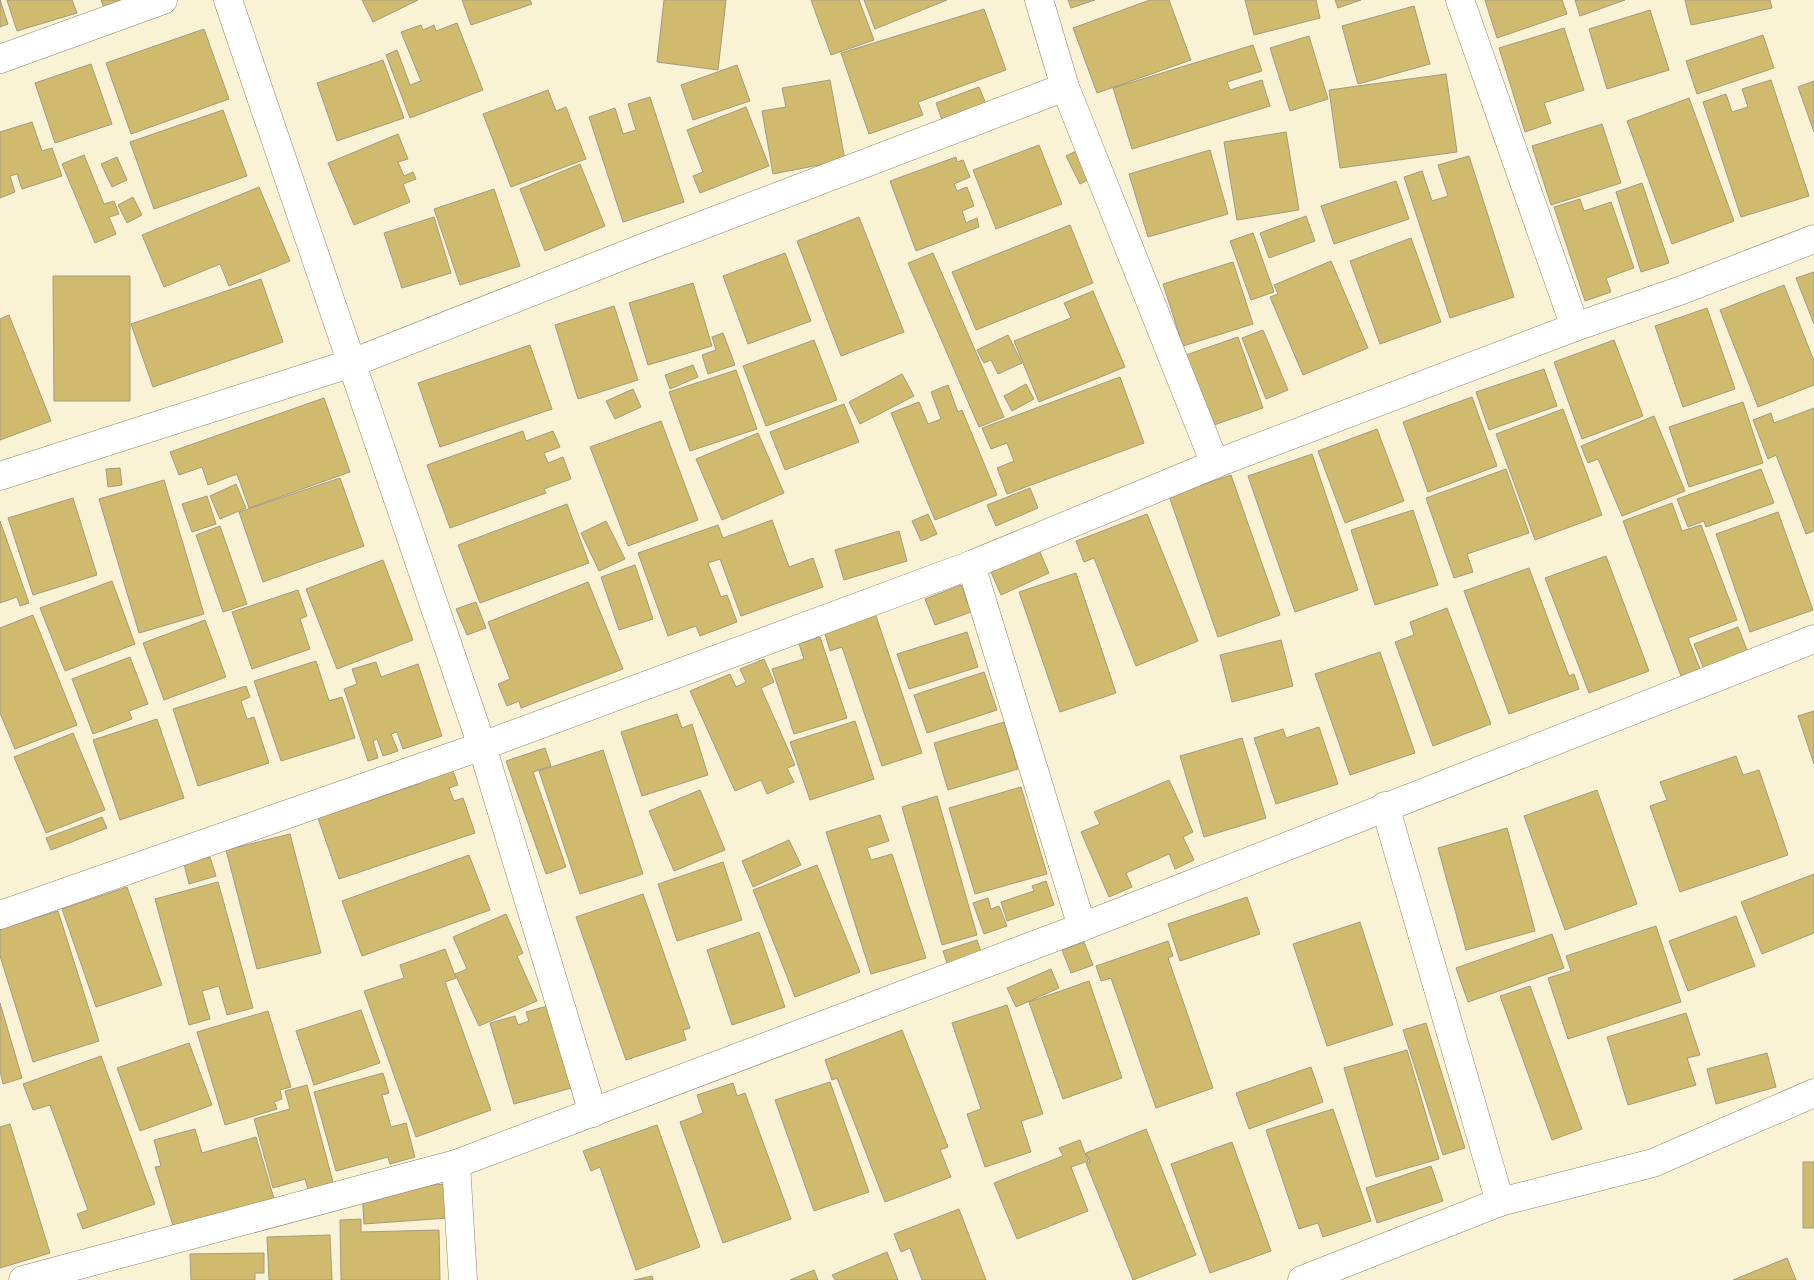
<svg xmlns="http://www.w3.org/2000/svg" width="1814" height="1280" viewBox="0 0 1814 1280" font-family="Raleway,sans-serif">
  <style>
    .building { fill: #d0ba6e; stroke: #a39b80 }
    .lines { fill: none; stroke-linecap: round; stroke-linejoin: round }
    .minor-casing { stroke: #8c8469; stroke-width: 29 }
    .minor { stroke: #fff; stroke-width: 28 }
  </style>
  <rect width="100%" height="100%" fill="#faf2d5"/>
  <g class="building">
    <path d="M0,0L8,24L0,27Z"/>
    <path d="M7,0H72L77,13L17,31Z"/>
    <path d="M101,0H124L104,8Z"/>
    <path d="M362,0H418L373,22Z"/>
    <path d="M462,0H530L532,4L471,25Z"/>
    <path d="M664,0H726L718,70L657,62Z"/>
    <path d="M811,0H859L874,40L831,55Z"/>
    <path d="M864,0H947L875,29Z"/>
    <path d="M1068,0H1095L1071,8Z"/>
    <path d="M1150,0H1169L1191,60L1097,93L1073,28Z"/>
    <path d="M1245,0H1316L1320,18L1254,35Z"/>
    <path d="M1335,0H1361L1338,8Z"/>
    <path d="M1485,0H1562L1567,14L1497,38Z"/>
    <path d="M1575,0H1625L1580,16Z"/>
    <path d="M1685,0H1770L1772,8L1691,25Z"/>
    <path d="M1414,6L1430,64L1358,84L1342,26Z"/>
    <path d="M984,9L1006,70L918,102L923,115L869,134L841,53Z"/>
    <path d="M1650,10L1669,70L1607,89L1589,29Z"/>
    <path d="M457,23L483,90L410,118L386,55L397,50L410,85L421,81L401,32L421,25L423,30L434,25L436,31Z"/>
    <path d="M1564,28L1584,90L1544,103L1551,123L1525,132L1499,48Z"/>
    <path d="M204,29L229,99L131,134L106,63Z"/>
    <path d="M1763,35L1774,68L1697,94L1686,61Z"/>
    <path d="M1309,36L1328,99L1290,111L1270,48Z"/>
    <path d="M1253,45L1262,71L1227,82L1230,90L1262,80L1270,106L1132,149L1113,88Z"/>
    <path d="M383,60L404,118L337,141L317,83Z"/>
    <path d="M91,64L112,124L55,143L35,83Z"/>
    <path d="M737,65L750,101L693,120L681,85Z"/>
    <path d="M1446,74L1457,152L1340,168L1329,90Z"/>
    <path d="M830,80L845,160L773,174L762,111L786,107L782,88Z"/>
    <path d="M1771,80L1809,196L1741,217L1703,102L1726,94L1732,112L1748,107L1742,89Z"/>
    <path d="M1814,81V132L1798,87Z"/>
    <path d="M979,87L986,104L942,120L936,103Z"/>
    <path d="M548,90L556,111L566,107L586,159L511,187L483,114Z"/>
    <path d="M650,97L684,202L623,222L589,117L615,108L623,134L636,130L628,104Z"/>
    <path d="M1689,98L1734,221L1672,244L1627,121Z"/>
    <path d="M746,107L769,166L700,193L693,176L703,172L687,130Z"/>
    <path d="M223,110L247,176L154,209L130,142Z"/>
    <path d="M32,122L42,151L52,148L62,176L22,189L17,174L10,176L15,192L0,198V132Z"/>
    <path d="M1602,124L1621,183L1551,205L1532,146Z"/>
    <path d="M1286,132L1299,210L1237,220L1224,142Z"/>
    <path d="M398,134L408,159L398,162L404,176L413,172L416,179L403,184L410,202L354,225L328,163Z"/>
    <path d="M1039,145L1062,204L996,229L973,170Z"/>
    <path d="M1084,147L1098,175L1080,184L1066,156Z"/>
    <path d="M1210,150L1228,214L1148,237L1129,174Z"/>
    <path d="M84,155L104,204L114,201L119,214L109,217L116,234L95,243L62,164Z"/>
    <path d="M1469,156L1514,297L1450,318L1404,177L1422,171L1432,201L1448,196L1438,165Z"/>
    <path d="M117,157L127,180L112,187L101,164Z"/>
    <path d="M956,157L957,162L963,160L970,177L954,184L957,191L967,187L974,206L962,211L966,223L977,218L979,227L916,251L890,181Z"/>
    <path d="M580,164L605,226L545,251L520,189Z"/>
    <path d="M1396,181L1409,219L1334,244L1321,206Z"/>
    <path d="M1642,183L1669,263L1641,272L1616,192Z"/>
    <path d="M259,187L290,261L229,286L220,264L164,287L142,235Z"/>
    <path d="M494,189L520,266L460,285L434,209Z"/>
    <path d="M133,197L142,215L127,223L118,205Z"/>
    <path d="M1580,199L1584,211L1611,202L1634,268L1606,278L1611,292L1585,301L1554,207Z"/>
    <path d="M1306,216L1315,241L1269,258L1260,233Z"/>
    <path d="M434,217L451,273L402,288L384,233Z"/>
    <path d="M859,217L904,332L841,356L797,241Z"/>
    <path d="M1070,225L1093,283L976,330L952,272Z"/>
    <path d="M1253,233L1274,292L1251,300L1230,241Z"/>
    <path d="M1411,238L1441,322L1380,344L1350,261Z"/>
    <path d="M785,253L811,321L748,344L723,276Z"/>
    <path d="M933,253L1004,417L979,427L908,263Z"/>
    <path d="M1331,261L1368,348L1303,375L1270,297L1278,294L1274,285Z"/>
    <path d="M1233,262L1253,324L1183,346L1163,284Z"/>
    <path d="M1814,272V324L1796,278Z"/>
    <path d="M53,276H130V401H54Z"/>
    <path d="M261,279L283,342L153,387L131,324Z"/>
    <path d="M693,283L712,346L648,365L629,303Z"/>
    <path d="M1784,285L1814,361V385L1758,407L1720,310Z"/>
    <path d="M1093,291L1125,367L1039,402L1014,341L1071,318L1064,303Z"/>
    <path d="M614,306L638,380L578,399L555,325Z"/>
    <path d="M1707,308L1735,389L1683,407L1655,326Z"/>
    <path d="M9,315L51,421L0,440V319Z"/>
    <path d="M1263,330L1288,390L1266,399L1242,338Z"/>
    <path d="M723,333L735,365L708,374L702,355L716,350L712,337Z"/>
    <path d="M1008,335L1022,363L998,374L991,360L984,363L977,350Z"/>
    <path d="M1238,337L1263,408L1211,426L1186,355Z"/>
    <path d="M814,340L837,400L766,426L743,366Z"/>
    <path d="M1614,340L1643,416L1582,439L1554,362Z"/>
    <path d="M530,345L552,409L440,447L418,383Z"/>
    <path d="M693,365L698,377L670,389L665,375Z"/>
    <path d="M1544,369L1557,406L1489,430L1476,392Z"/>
    <path d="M736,370L757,429L690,451L669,392Z"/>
    <path d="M902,374L914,396L860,424L849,402Z"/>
    <path d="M1120,377L1144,443L1007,494L997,468L1014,461L1007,443L991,449L982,428Z"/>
    <path d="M1026,384L1034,399L1012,411L1004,396Z"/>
    <path d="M948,385L958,412L962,410L997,495L935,520L891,413L919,402L928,424L941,419L931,392Z"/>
    <path d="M633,389L641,407L615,419L606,401Z"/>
    <path d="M1472,397L1497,466L1428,492L1403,422Z"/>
    <path d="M324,398L350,472L249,508L237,474L208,485L202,467L179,475L170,452Z"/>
    <path d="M1743,402L1763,463L1689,487L1669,427Z"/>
    <path d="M844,404L859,442L785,470L770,432Z"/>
    <path d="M1814,408V531L1806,534L1776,455L1768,459L1753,420L1771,413L1774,423Z"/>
    <path d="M1563,409L1602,515L1535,540L1496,434Z"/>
    <path d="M1654,416L1685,491L1622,516L1598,459L1588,463L1581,446Z"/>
    <path d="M661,421L698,520L628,546L590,447Z"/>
    <path d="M1377,429L1404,501L1345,523L1318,451Z"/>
    <path d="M523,431L526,441L553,431L560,447L544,453L548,463L563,457L571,479L544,489L546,493L450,528L427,465Z"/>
    <path d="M758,433L784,493L722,520L696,459Z"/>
    <path d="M1312,454L1358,590L1295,612L1248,476Z"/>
    <path d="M120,468L122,485L108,487L106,469Z"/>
    <path d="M1506,469L1529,533L1467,554L1473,572L1454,578L1426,498Z"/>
    <path d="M1761,469L1774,503L1706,527L1704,521L1688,527L1677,499Z"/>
    <path d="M1231,475L1280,615L1218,637L1169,496Z"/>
    <path d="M340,478L364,546L263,582L239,512Z"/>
    <path d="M164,480L204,614L139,633L99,499Z"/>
    <path d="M236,484L246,508L220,519L210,496Z"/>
    <path d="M1030,488L1038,508L996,526L987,505Z"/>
    <path d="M207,496L216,524L192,532L182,504Z"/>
    <path d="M73,498L97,575L33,595L8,518Z"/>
    <path d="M1672,503L1682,531L1701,525L1737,620L1688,638L1700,669L1681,676L1623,521Z"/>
    <path d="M567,504L589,563L480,603L458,545Z"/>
    <path d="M1413,510L1438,585L1375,605L1351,530Z"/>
    <path d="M1778,512L1813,610L1750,632L1716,534Z"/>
    <path d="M928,514L937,534L921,541L912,521Z"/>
    <path d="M1147,514L1198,641L1136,666L1094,558L1084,562L1076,541Z"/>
    <path d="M772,520L789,567L813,558L823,587L741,616L720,559L708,563L721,597L727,595L737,622L700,636L696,626L668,636L638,553L718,525L723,538Z"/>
    <path d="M0,521L29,603L20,606L17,597L0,603Z"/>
    <path d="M606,521L625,559L599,571L581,533Z"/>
    <path d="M220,526L247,604L223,612L196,535Z"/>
    <path d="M899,531L907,561L844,580L835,550Z"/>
    <path d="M1039,550L1049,573L1001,595L991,572Z"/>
    <path d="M1606,556L1649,671L1589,693L1545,578Z"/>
    <path d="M383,560L413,640L337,669L306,589Z"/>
    <path d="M635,565L653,619L619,630L601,577Z"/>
    <path d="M1529,568L1569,676L1574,674L1579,689L1509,714L1464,591Z"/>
    <path d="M1076,573L1116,693L1060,712L1019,592Z"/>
    <path d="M112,581L135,644L65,671L40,608Z"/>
    <path d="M588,582L623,669L521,708L519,701L507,706L498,684L510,679L488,622Z"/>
    <path d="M961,585L971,612L935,625L925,599Z"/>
    <path d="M298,590L307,616L300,619L310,649L252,669L232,612Z"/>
    <path d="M476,602L486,628L467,635L456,609Z"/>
    <path d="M1447,608L1491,724L1433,746L1395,642L1414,635L1410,622Z"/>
    <path d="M875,613L922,753L882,766L842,647L830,651L824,630Z"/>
    <path d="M33,615L77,725L15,749L0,713V628Z"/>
    <path d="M205,620L226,677L164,700L143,643Z"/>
    <path d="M1738,627L1749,655L1705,672L1694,644Z"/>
    <path d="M967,632L978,667L909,689L897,654Z"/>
    <path d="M820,637L847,718L794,734L772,669L804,659L799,644Z"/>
    <path d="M1281,640L1293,686L1232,702L1220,655Z"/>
    <path d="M1380,652L1415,753L1350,775L1315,674Z"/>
    <path d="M130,657L148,704L129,711L132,719L93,734L72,679Z"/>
    <path d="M764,659L774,682L761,688L795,765L787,768L794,782L767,794L761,780L735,791L690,691L730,674L736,687L746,682L740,669Z"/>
    <path d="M316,661L329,701L342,697L355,738L281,761L254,681Z"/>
    <path d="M376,662L381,677L418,664L442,736L403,749L397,732L391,734L398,751L383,756L377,739L373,741L378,758L368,761L344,689L357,684L352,669Z"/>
    <path d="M984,672L997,710L927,733L914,695Z"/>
    <path d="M246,686L250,697L241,701L247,719L254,717L269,763L198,786L173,709Z"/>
    <path d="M1814,711V764L1798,716Z"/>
    <path d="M677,714L682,728L692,724L708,775L642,796L621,732Z"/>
    <path d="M157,719L184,798L120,820L93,740Z"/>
    <path d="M855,721L874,779L810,800L790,742Z"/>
    <path d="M1004,722L1018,769L948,790L934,743Z"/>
    <path d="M1319,727L1338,784L1276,804L1254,738L1283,729L1286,738Z"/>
    <path d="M73,733L105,810L46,833L14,757Z"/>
    <path d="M1242,738L1266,818L1204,837L1180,756Z"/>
    <path d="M545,748L551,766L533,772L566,867L546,874L506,761Z"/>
    <path d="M603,750L643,874L580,894L539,771Z"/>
    <path d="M1736,756L1743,775L1759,770L1788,855L1680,892L1650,806L1667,800L1660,782Z"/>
    <path d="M451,765L458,785L449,788L454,801L463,798L475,833L339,879L318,818L419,784L416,776Z"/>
    <path d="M1169,780L1193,832L1183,837L1194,860L1175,869L1169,854L1126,873L1132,887L1109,897L1081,832L1100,824L1094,812Z"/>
    <path d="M1021,787L1047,874L975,894L949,808Z"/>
    <path d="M700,790L725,850L674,871L649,811Z"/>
    <path d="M1597,790L1637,904L1565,930L1524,816Z"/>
    <path d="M937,796L977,935L942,945L902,807Z"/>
    <path d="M880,815L889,841L867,848L871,860L892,854L926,958L871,974L826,832Z"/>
    <path d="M102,817L107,828L51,850L46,838Z"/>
    <path d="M1507,828L1535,931L1466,950L1438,848Z"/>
    <path d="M290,834L321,953L257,969L226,850Z"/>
    <path d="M789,840L801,865L753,887L742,861Z"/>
    <path d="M469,855L490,910L362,956L342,901Z"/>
    <path d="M210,857L216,876L189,884L184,864Z"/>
    <path d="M723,862L742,920L677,941L658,884Z"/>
    <path d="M817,865L860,972L795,997L753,890Z"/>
    <path d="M1814,874V933L1762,954L1741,902Z"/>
    <path d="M1046,881L1054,905L1007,921L1001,902L1034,891L1032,886Z"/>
    <path d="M218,882L253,1008L227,1015L219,986L202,991L210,1019L189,1025L155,899Z"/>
    <path d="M127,887L162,985L96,1007L62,909Z"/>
    <path d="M643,894L690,1028L683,1030L686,1040L626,1060L576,917Z"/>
    <path d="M1247,897L1260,934L1180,961L1168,924Z"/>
    <path d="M988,898L991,909L999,906L1007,926L984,934L973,903Z"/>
    <path d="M58,911L99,1041L33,1062L0,956V929Z"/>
    <path d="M506,914L523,953L517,956L537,1001L479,1026L455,974L467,969L453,937Z"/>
    <path d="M1736,916L1755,966L1688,991L1669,941Z"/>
    <path d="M1360,922L1393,1025L1327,1046L1293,944Z"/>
    <path d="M1656,926L1681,1002L1568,1039L1548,978L1571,971L1566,956Z"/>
    <path d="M759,932L785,1007L732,1025L707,950Z"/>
    <path d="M1552,934L1564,968L1468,1002L1456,968Z"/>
    <path d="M977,940L982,954L948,966L943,951Z"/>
    <path d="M1168,941L1173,956L1168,958L1213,1088L1156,1108L1111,978L1101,981L1096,966Z"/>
    <path d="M1084,942L1093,965L1071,973L1062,950Z"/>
    <path d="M445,949L456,978L445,982L491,1110L416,1137L364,991L404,978L400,965Z"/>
    <path d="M1051,969L1059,988L1016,1007L1007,988Z"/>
    <path d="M1089,981L1122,1078L1063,1099L1029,1002Z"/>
    <path d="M1530,986L1582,1129L1552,1140L1500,996Z"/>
    <path d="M0,1003L22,1078L3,1084L0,1071Z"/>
    <path d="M551,1005L575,1087L514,1104L490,1023L515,1016L518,1025L529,1021L526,1012Z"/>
    <path d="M1007,1005L1043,1114L1021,1121L1031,1152L985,1167L967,1114L981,1109L952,1023Z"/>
    <path d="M361,1010L380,1063L314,1085L296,1031Z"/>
    <path d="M268,1011L291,1087L280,1090L282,1099L274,1102L277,1109L225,1125L197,1032Z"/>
    <path d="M1686,1013L1700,1055L1687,1058L1696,1085L1628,1105L1607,1037Z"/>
    <path d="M1426,1023L1465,1148L1443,1155L1403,1030Z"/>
    <path d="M902,1030L948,1147L940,1150L951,1177L885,1202L837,1078L832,1080L825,1060Z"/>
    <path d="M189,1043L212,1105L140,1131L117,1068Z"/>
    <path d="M1407,1050L1439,1159L1376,1177L1344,1068Z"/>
    <path d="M1767,1053L1776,1087L1716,1104L1707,1069Z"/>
    <path d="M101,1056L155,1204L83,1229L77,1214L88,1210L50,1105L33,1110L23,1084Z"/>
    <path d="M1311,1067L1323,1102L1249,1129L1236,1093Z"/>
    <path d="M383,1073L389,1093L382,1095L391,1127L406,1123L415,1157L390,1164L388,1157L336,1171L314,1092Z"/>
    <path d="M830,1082L869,1192L814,1211L775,1100Z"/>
    <path d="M733,1083L737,1096L745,1093L791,1219L723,1243L680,1122L703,1113L697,1095Z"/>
    <path d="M307,1085L334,1186L309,1192L305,1179L273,1188L254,1119L290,1109L285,1091Z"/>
    <path d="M1333,1109L1371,1221L1323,1237L1318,1223L1299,1229L1266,1130Z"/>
    <path d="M10,1124L50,1253L0,1268V1127Z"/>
    <path d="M657,1125L700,1247L636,1270L600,1167L591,1171L583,1151Z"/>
    <path d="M195,1129L202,1153L256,1137L274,1199L174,1229L155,1167L161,1166L154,1140Z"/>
    <path d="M1146,1129L1196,1255L1133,1280L1086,1163L1090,1162L1086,1153Z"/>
    <path d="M1080,1140L1088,1161L1071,1167L1088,1211L1017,1239L994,1183L1063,1156L1059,1148Z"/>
    <path d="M1232,1142L1271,1251L1210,1273L1171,1164Z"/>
    <rect x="1803" y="1162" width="11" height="66"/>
    <path d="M1431,1166L1443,1201L1377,1223L1366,1188Z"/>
    <path d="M444,1184L448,1218L364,1224L362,1191Z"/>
    <path d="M959,1209L986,1280H922L910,1248L901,1252L894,1234Z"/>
    <path d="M361,1219V1232L439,1230L440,1280H341L340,1220Z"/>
    <path d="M330,1235L332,1280H269L267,1237Z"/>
    <path d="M887,1252L898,1280H835L832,1275Z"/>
    <path d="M264,1253V1273H255V1280H191L190,1254Z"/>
    <path d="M1787,1258L1796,1280H1733Z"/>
    <path d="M814,1270L818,1280H790Z"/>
    <path d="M652,1276L653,1280H634Z"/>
  </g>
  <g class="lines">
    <defs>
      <g id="minor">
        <path d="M228,0L482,746L593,1113"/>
        <path d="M1039,0L1065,87L1215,464"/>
        <path d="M1460,0L1575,327"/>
        <path d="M0,59L163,0"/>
        <path d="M0,476L352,363L640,249L1065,87"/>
        <path d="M971,565L1082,927"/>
        <path d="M1385,806L1500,1202"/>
        <path d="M0,915L482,746L971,565L1215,464L1575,327L1682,290L1814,239"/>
        <path d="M456,1164L463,1280"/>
        <path d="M23,1280L456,1164L1082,927L1814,639"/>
        <path d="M1302,1280L1500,1202L1653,1163L1814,1093"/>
      </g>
    </defs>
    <use href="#minor" class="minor-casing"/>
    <use href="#minor" class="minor"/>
  </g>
</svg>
